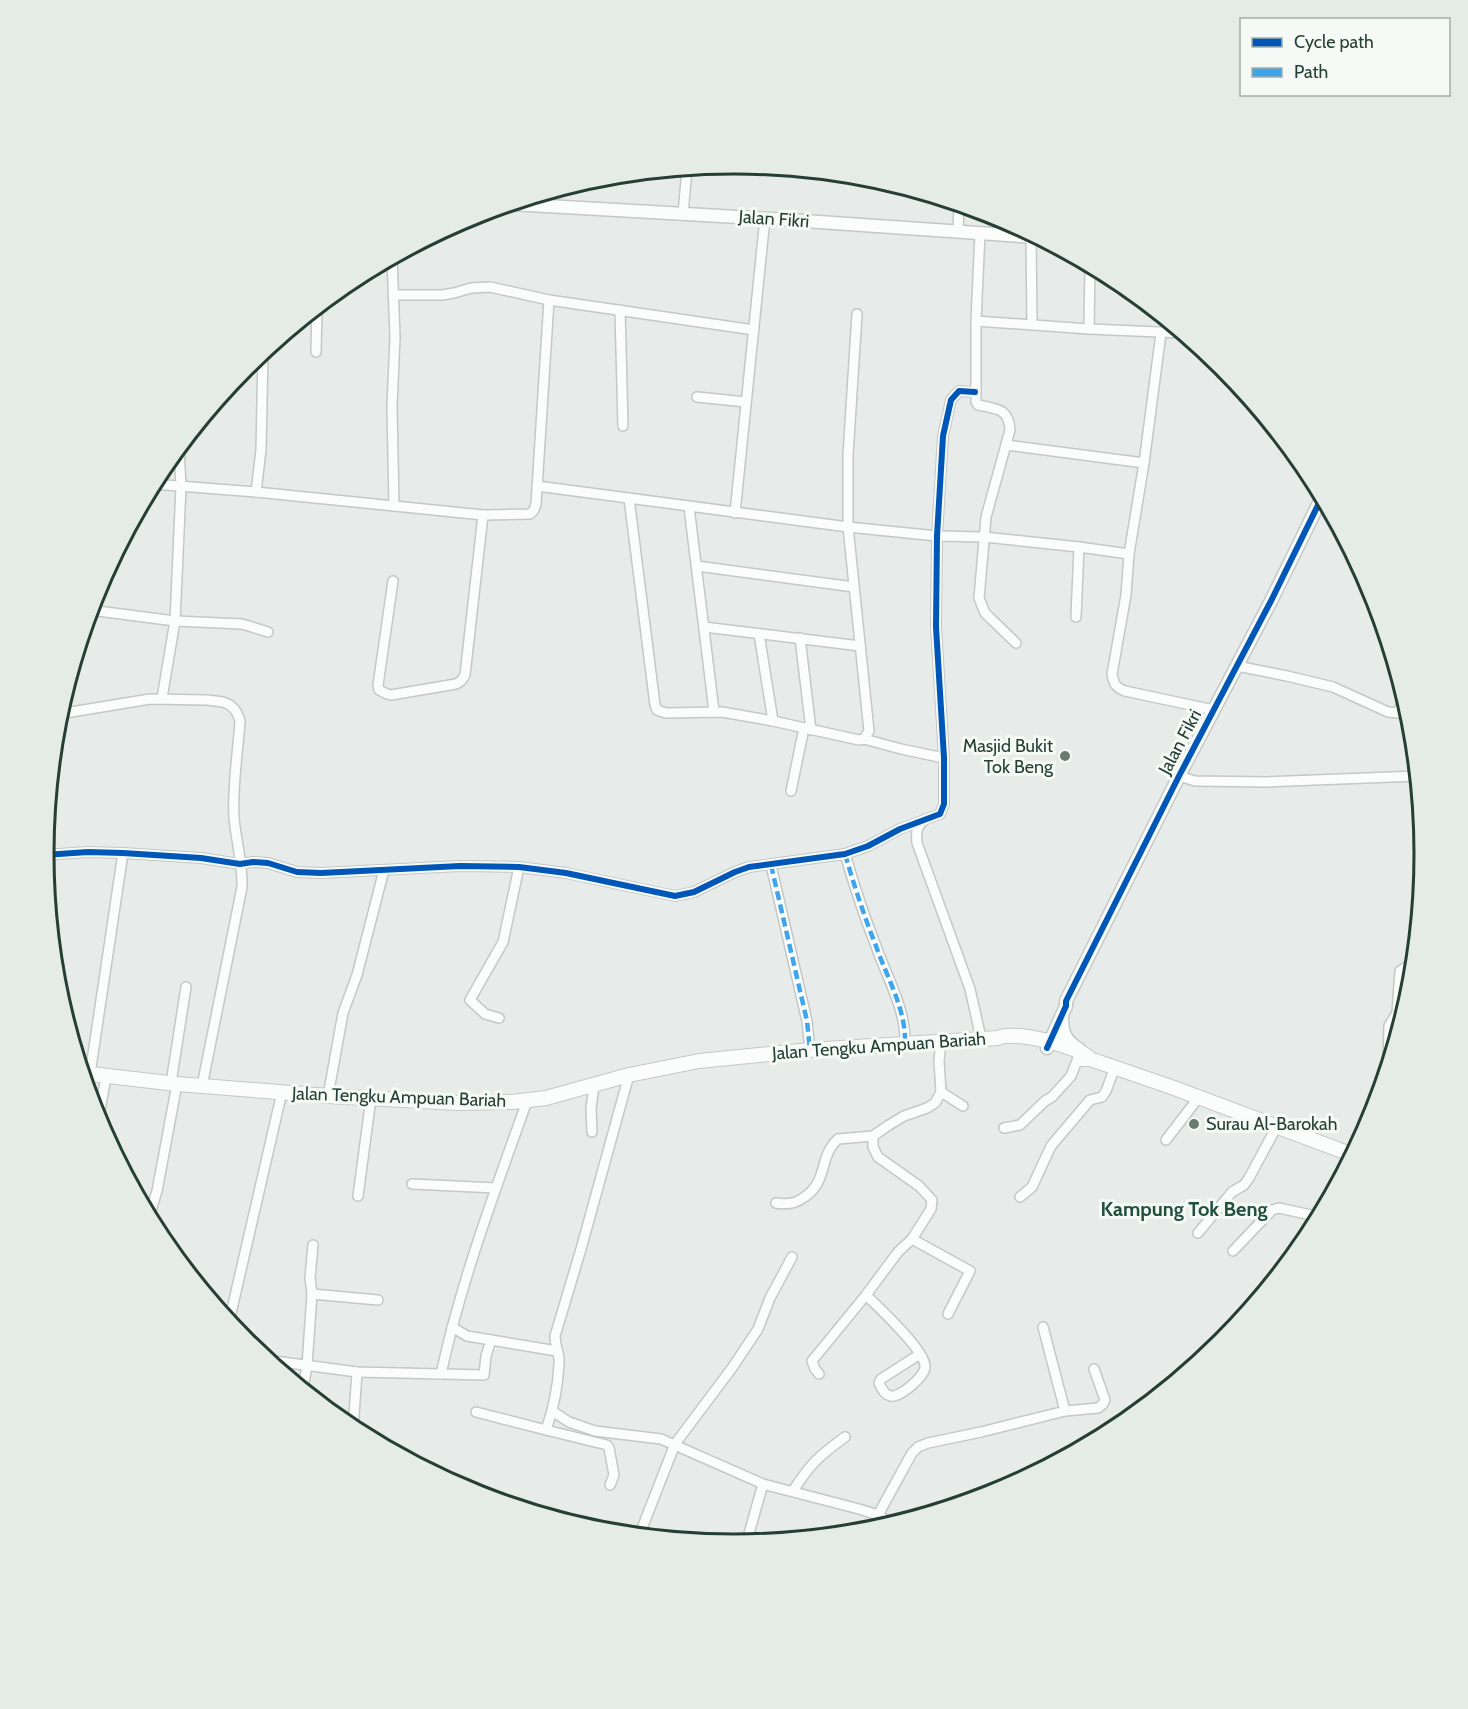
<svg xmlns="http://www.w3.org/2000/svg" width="1468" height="1709" viewBox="0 0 1468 1709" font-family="Cabin,sans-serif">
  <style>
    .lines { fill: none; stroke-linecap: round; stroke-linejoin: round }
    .minor-casing { stroke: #c4c8c6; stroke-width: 12 }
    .tertiary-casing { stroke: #c4c8c6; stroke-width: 15 }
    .secondary-casing { stroke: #c3c9c6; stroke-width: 16 }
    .minor { stroke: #fbfcfc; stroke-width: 9 }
    .tertiary { stroke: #fbfcfc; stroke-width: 12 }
    .secondary { stroke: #fbfcfc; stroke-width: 14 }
    .quiet { stroke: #3ea4eb; stroke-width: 4.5; stroke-dasharray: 9 4.5; stroke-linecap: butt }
    .cycleway-casing { stroke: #f6faf7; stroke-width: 10 }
    .cycleway { stroke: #0057b8; stroke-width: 6 }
    .poi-dot { fill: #697b73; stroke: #f6faf7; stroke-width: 2 }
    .labels { text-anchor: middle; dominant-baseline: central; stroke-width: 6; stroke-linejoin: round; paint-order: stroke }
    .street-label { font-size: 18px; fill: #253f34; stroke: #f6faf7 }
    .poi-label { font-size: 18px; fill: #253f34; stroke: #f6faf7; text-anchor: end }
    .neighbourhood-label { font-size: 20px; font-weight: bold; fill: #22503e; stroke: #f6faf7 }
    .rim { fill: none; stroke: #253f34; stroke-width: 3 }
  </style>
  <rect width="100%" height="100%" fill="#e7ebe9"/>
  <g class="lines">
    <defs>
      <g id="minor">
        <path d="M683,214L687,169"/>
        <path d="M958,232L959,205"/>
        <path d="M980,233L976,321V402L978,405C996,409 1009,408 1010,430L986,517L979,598L985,613L1016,643"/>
        <path d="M1031,236L1032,325"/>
        <path d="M392,258L395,337L392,406L394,506"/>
        <path d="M393,295H442L454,293L471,288L490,287L549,300L754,330"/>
        <path d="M620,310L623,426"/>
        <path d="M976,321L1089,329L1182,333"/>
        <path d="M1089,329L1090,265"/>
        <path d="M1161,333L1144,463L1129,554L1126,595L1112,674C1114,684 1115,687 1125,691L1214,710"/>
        <path d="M316,352L317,308"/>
        <path d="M697,397L746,402"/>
        <path d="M1006,445L1144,463"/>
        <path d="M153,484L256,492L483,515L530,514L534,510L536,504L549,300"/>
        <path d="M537,486L848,527L937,536L984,537L1079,547L1129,554"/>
        <path d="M256,492L261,450L263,352"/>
        <path d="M629,498L655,705L657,710L666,713L722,712L773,721L859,740L864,739L869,731L848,527V455L857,314"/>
        <path d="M689,507L714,711"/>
        <path d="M735,513L765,218"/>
        <path d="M697,566L854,587"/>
        <path d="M393,581L378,685L379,690L387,694L391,695L456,684L461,681L465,675L483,515"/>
        <path d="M90,610L175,621L242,624L268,632"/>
        <path d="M1076,617L1079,547"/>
        <path d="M704,627L860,646"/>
        <path d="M759,634L773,721"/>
        <path d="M800,638L811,730"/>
        <path d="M1237,666L1287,676L1333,687L1388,712L1398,713L1404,696"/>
        <path d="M162,698L175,621L181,487L179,448"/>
        <path d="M59,714L150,699L207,700L223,702C233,705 237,711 240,721C238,752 232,787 234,818C236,841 243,864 242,887L202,1086"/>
        <path d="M864,739L901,749L944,758"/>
        <path d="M1179,776L1195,781L1266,782L1417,776"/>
        <path d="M791,791L804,728"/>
        <path d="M924,820C916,828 916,832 917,843L970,989L981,1038"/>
        <path d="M845,854C854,885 864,916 876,946C887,978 906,1009 905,1043"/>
        <path d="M44,855L88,852L123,853L201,858L240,864L253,862L268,863L297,872L321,873L460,866L519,867L566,873L675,896L694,892L735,872L749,867L845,854L868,846L900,829L940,814L944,804V758L936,627L937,536L943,436L951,400L959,391L975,392"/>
        <path d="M771,865L807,1021L810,1050"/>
        <path d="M499,1018L485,1014L470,1000L503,942L519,867"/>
        <path d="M1388,1067L1389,1026L1397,1013L1400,971L1414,962"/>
        <path d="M90,1074L123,853"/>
        <path d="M171,1083L186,987"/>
        <path d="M941,1092L963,1106"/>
        <path d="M328,1096L343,1013L357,975L384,870"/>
        <path d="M98,1122L106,1077"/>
        <path d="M1004,1128L1020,1125L1045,1101L1052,1097L1071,1076L1078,1058"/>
        <path d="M592,1132L591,1108L594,1086"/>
        <path d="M1166,1140L1199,1097"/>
        <path d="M412,1184L496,1188"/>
        <path d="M358,1196L371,1098"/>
        <path d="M1020,1197L1032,1187L1051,1146L1090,1100L1102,1097L1106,1091L1115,1067"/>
        <path d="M776,1203C787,1205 795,1204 803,1198C829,1182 818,1157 838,1139L873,1136L889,1125L904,1116L927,1108L935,1103L941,1092L939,1061L941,1041"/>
        <path d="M149,1217L157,1191L177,1084"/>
        <path d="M1198,1233L1232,1192L1244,1185L1249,1178L1277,1126"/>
        <path d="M912,1239L970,1271L948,1314"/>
        <path d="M1233,1251L1272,1210L1279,1208L1320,1217"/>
        <path d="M312,1294L310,1278L313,1245"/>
        <path d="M866,1295C879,1308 926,1351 925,1367C925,1376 900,1398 891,1396C885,1395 881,1388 879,1383L881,1379L920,1354"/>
        <path d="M229,1322L282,1092"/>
        <path d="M452,1327L467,1336L491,1340"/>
        <path d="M1043,1327L1065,1411"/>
        <path d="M267,1360L357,1372L484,1375L486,1356L491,1340L557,1351"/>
        <path d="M441,1374C461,1281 495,1191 527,1101"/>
        <path d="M819,1374L815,1369L812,1361L866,1295L898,1252L912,1239L931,1209L932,1200L919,1186L878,1157L873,1147V1136"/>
        <path d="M303,1389L307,1366L312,1294L378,1300"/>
        <path d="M552,1411L569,1422L595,1431L661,1439L763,1484L859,1509L878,1515L893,1524"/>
        <path d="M476,1412L546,1430C553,1410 558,1386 559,1364C560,1355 555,1346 555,1336L581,1249L629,1075"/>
        <path d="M353,1430L357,1372"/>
        <path d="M546,1430L607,1445L609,1448L614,1475L610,1485"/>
        <path d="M793,1491C810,1464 819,1456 845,1437"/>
        <path d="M878,1515L912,1453L918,1447L928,1443L981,1432L1065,1411L1098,1408L1103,1404L1105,1400L1094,1369"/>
        <path d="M639,1536L675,1444L732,1368L758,1329L770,1298L792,1257"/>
        <path d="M746,1544L763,1484"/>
      </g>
      <g id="tertiary">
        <path d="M512,204L790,220L1036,237"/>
        <path d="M1062,1017C1062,1033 1065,1040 1079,1049"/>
        <path d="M1047,1048L1066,1006V1001L1179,776L1271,601L1322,497"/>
      </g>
      <g id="secondary">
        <path d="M1081,1059H1090L1174,1088L1353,1155"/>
        <path d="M82,1073L177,1084L328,1096L458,1103L512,1102L546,1098L629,1075L699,1061L810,1050L998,1038C1014,1030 1079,1046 1090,1059"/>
      </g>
    </defs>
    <use href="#minor" class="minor-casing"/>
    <use href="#tertiary" class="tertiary-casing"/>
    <use href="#secondary" class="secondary-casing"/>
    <use href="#minor" class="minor"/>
    <use href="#tertiary" class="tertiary"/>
    <use href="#secondary" class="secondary"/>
    <g class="quiet">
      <path d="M845,854C854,885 864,916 876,946C887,978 906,1009 905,1043"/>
      <path d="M771,865L807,1021L810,1050"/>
    </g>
    <defs>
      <g id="cycleway">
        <path d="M44,855L88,852L123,853L201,858L240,864L253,862L268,863L297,872L321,873L460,866L519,867L566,873L675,896L694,892L735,872L749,867L845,854L868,846L900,829L940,814L944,804V758L936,627L937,536L943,436L951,400L959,391L975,392"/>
        <path d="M1047,1048L1066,1006V1001L1179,776L1271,601L1322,497"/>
      </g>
    </defs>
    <use href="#cycleway" class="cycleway-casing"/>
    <use href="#cycleway" class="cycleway"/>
  </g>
  <g class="poi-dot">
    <circle cx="1065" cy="756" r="6"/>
    <circle cx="1194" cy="1124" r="6"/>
  </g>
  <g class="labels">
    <g class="street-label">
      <text transform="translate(774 219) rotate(4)">Jalan Fikri</text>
      <text transform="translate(1180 742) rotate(-62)">Jalan Fikri</text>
      <text transform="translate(879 1046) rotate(-4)">Jalan Tengku Ampuan Bariah</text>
      <text transform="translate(399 1097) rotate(2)">Jalan Tengku Ampuan Bariah</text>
    </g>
    <g class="poi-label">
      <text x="1053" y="746">Masjid Bukit<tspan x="1053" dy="21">Tok Beng</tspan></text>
      <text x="1206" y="1124" text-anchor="start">Surau Al-Barokah</text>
    </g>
    <g class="neighbourhood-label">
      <text x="1184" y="1209">Kampung Tok Beng</text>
    </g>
  </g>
  <path d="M0 0H1468V1709H0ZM54 854a680 680 0 1 1 1360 0a680 680 0 1 1-1360 0Z" fill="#e5ebe7" fill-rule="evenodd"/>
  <path class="rim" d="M54 854a680 680 0 1 1 1360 0a680 680 0 1 1-1360 0Z"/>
  <rect x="1240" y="18" width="210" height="78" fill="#f6faf7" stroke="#a2afa9" stroke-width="1.5"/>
  <rect x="1252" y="38" width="30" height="9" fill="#0057b8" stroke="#a2afa9" stroke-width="1.5"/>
  <text x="1294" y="48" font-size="18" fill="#253f34">Cycle path</text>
  <rect x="1252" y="68" width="30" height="9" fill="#3ea4eb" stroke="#a2afa9" stroke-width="1.5"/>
  <text x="1294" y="78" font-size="18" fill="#253f34">Path</text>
</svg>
